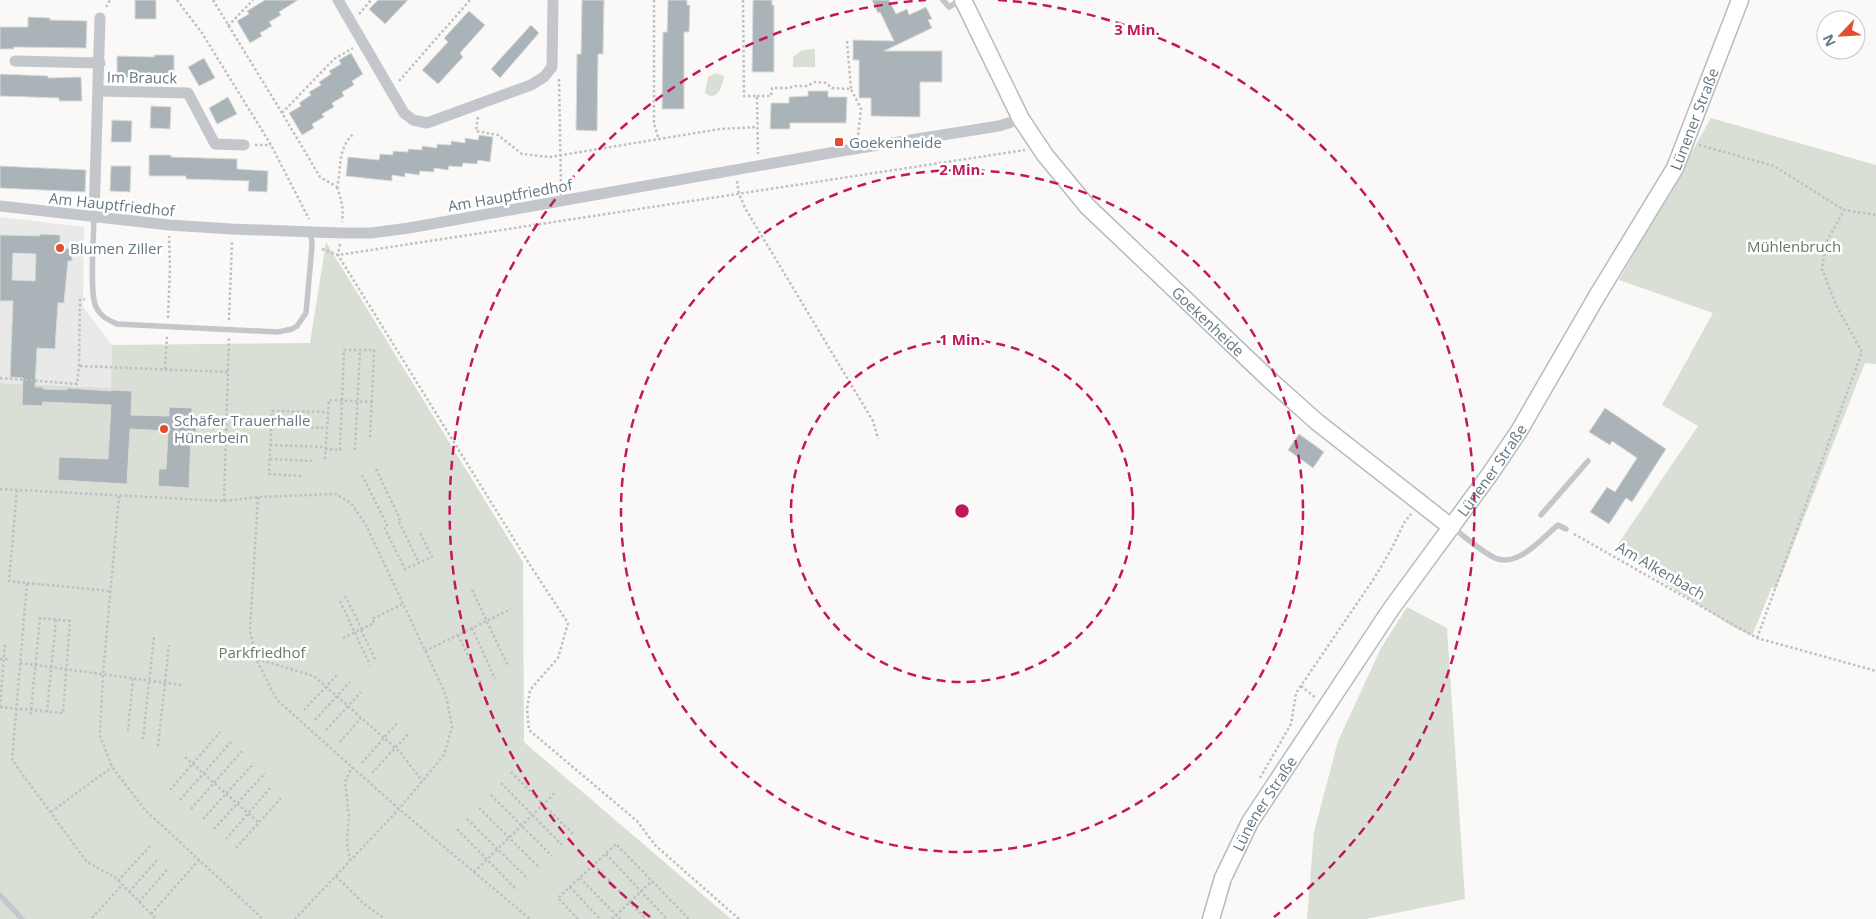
<svg xmlns="http://www.w3.org/2000/svg" width="1876" height="919" viewBox="0 0 1876 919" font-family="'Open Sans',sans-serif">
  <style>
    .built { fill: #e8e9e8 }
    .green { fill: #dadfd6 }
    .building { fill: #a9b3b8; stroke: #dbdbd9; fill-rule: evenodd }
    .lines { fill: none; stroke-linecap: round; stroke-linejoin: round }
    .secondary-casing { stroke: #b5bbbf; stroke-width: 19 }
    .path { stroke: #bdc0c2; stroke-width: 2.5; stroke-dasharray: 2.5 2.5; stroke-linecap: butt }
    .service { stroke: #c3c7cb; stroke-width: 5.5 }
    .minor { stroke: #c3c7cb; stroke-width: 11 }
    .secondary { stroke: #fff; stroke-width: 16 }
    .ring { fill: none; stroke: #c2185b; stroke-width: 2.5; stroke-dasharray: 9 6 }
    .poi-dot { fill: #e34d2e; stroke: #fff; stroke-width: 2 }
    .labels { text-anchor: middle; dominant-baseline: central; stroke-width: 5; stroke-linejoin: round; paint-order: stroke }
    .street-label { font-size: 15px; fill: #657782; stroke: #fff }
    .poi-label { font-size: 15px; fill: #657782; stroke: #fff; text-anchor: start }
    .park-label { font-size: 15px; fill: #697a64; stroke: #fff }
    .centre { fill: #c2185b; stroke: #fff; stroke-width: 2.5 }
    .ring-label { font-size: 15px; text-anchor: middle; font-weight: bold; fill: #c2185b; stroke: #fff; stroke-width: 5; stroke-linejoin: round; paint-order: stroke }
  </style>
  <rect width="100%" height="100%" fill="#faf9f7"/>
  <path class="built" d="M0,217L84,227L83,307L112,345L111,388L0,383Z"/>
  <g class="green">
    <path d="M815,49V67H793V57L802,50Z"/>
    <path d="M716,73L724,76C723,85 717,103 705,93L708,77Z"/>
    <path d="M1711,118L1876,165V364L1865,363L1776,589L1772,587L1752,636L1733,627L1614,550L1698,426L1662,405L1713,313L1619,280Z"/>
    <path d="M326,242L523,562L524,742L731,919H0V383L111,388L112,345L310,343Z"/>
    <path d="M1407,607L1447,628L1465,899L1366,919H1307L1314,832L1338,741L1381,648Z"/>
  </g>
  <g class="building">
    <rect x="135" y="0" width="21" height="19"/>
    <path d="M265,0H298L279,12L281,15L269,22L272,26L260,33L262,36L250,43L237,21L249,14L247,11Z"/>
    <path d="M378,0H408L385,24L369,9Z"/>
    <path d="M582,0H604L603,54H598L597,131L576,130L577,54H581Z"/>
    <path d="M668,0H687V5H690L689,32H684V109H662L663,32H667Z"/>
    <path d="M753,0H772V5H774V72H752Z"/>
    <path d="M872,0H889L896,14L907,9L909,15L926,7L932,19L928,20L932,28L884,51H942V82H920V117L871,116V98H859V60H853V40L894,41L880,12L878,13Z"/>
    <path d="M469,11L485,25L460,53L463,57L438,84L422,70L448,42L444,38Z"/>
    <path d="M28,17L50,18V20L87,21L86,48L14,47V49H0V27H28Z"/>
    <path d="M531,25L539,33L500,78L491,69Z"/>
    <path d="M351,53L363,74L352,81L354,85L342,92L344,96L332,103L334,107L322,114L324,117L312,124L314,128L302,135L289,113L301,106L299,103L311,95L309,92L321,85L319,82L331,74L329,71L341,64L339,60Z"/>
    <path d="M154,55H174V75H137V78L117,77V56L154,57Z"/>
    <path d="M204,58L215,78L199,86L188,67Z"/>
    <path d="M0,74L48,76V78L81,77L82,101H59V98L0,96Z"/>
    <path d="M808,91H828V97H847L846,123H790V129H770L771,103H789V97L808,96Z"/>
    <path d="M228,97L237,114L217,124L209,108Z"/>
    <path d="M151,106L171,107L170,129L150,128Z"/>
    <path d="M112,120L132,121L131,142H111Z"/>
    <path d="M479,135L493,137L490,162L478,160L477,164L463,163L462,167L449,166L448,170L434,168V172L420,171L419,175L405,173V177L392,175V181L346,176L348,157L379,160L380,154L393,155V151L408,152V149L422,150V146L437,148V144L451,145V141L465,143V138L478,140Z"/>
    <path d="M149,155H171V157L237,159V169L268,171L267,192L248,191L249,181L186,179V176H149Z"/>
    <path d="M0,166L86,170L85,192L0,188Z"/>
    <path d="M111,166H131L130,192L110,191Z"/>
    <path d="M40,234L60,235V248L72,249V261H68L64,303H58L55,349L37,348L35,387H43V389L67,390V388L111,391V390L132,391L131,415L169,416V407L192,408V418H197L196,432H191L189,488L158,486L159,469H166L168,431L130,429L127,484L58,480L59,457L108,459L111,405L43,402L42,406L22,405L23,378L10,377L13,301H0V235L40,236ZM13,253L36,254L35,281L12,280Z"/>
    <path d="M1605,408L1666,449L1632,502L1626,498L1609,524L1590,512L1607,487L1615,492L1637,458L1612,441L1610,445L1589,432Z"/>
    <path d="M1299,434L1324,452L1313,468L1288,450Z"/>
  </g>
  <g class="lines">
    <defs>
      <g id="secondary">
        <path id="s1" d="M963,0L1021,119L1045,155L1087,206L1271,381L1317,422L1451,527"/>
        <path id="s2" d="M1211,919L1223,878L1250,822L1391,609L1490,474L1519,431L1597,296L1675,168L1740,0"/>
      </g>
    </defs>
    <use href="#secondary" class="secondary-casing"/>
    <g class="path">
      <path d="M177,0L202,33L271,145L309,219"/>
      <path d="M213,0L282,113L320,177L337,187C342,166 337,149 354,133"/>
      <path d="M654,0V124L659,140"/>
      <path d="M743,0L744,96H757L758,154"/>
      <path d="M106,7L110,0"/>
      <path d="M359,14L371,0"/>
      <path d="M228,26L253,0"/>
      <path d="M847,41L851,89"/>
      <path d="M559,79L561,188"/>
      <path d="M399,81L470,0"/>
      <path d="M757,96H771L772,88H789L795,86H807L815,82L826,83L832,88L851,89L861,109L858,136"/>
      <path d="M282,113L334,59L353,48"/>
      <path d="M478,117L476,131L498,135L522,154L550,157L720,129L757,127"/>
      <path d="M255,145H271"/>
      <path d="M1699,145L1774,166L1844,210"/>
      <path d="M737,181L739,194L745,208L873,421L878,439"/>
      <path d="M337,187C341,199 344,208 342,222"/>
      <path d="M340,244L338,255L530,565L568,623L558,658L530,690L527,709L529,730L637,821L656,846L739,919"/>
      <path d="M322,249L338,255L1025,150"/>
      <path d="M168,318L170,269L169,236"/>
      <path d="M229,320L232,240"/>
      <path d="M80,366L228,372"/>
      <path d="M165,369L167,336"/>
      <path d="M0,378L77,384L79,366L80,300L85,299"/>
      <path d="M271,426L327,428"/>
      <path d="M270,445L325,447"/>
      <path d="M325,449L340,450L344,350H374L370,439"/>
      <path d="M355,450L360,350"/>
      <path d="M270,459L313,461"/>
      <path d="M325,459L329,400L372,402"/>
      <path d="M376,469L400,519L398,520L419,563"/>
      <path d="M362,475L387,525L384,527L405,569L432,557L419,531"/>
      <path d="M301,476L269,474L272,411L328,412"/>
      <path d="M0,489L224,501L258,497L336,494L351,503L366,525L446,695L452,727L444,755L399,809L295,919"/>
      <path d="M17,490L9,581L27,583L12,760L87,862L116,878L156,919"/>
      <path d="M119,496L103,674L100,736L112,767L145,810L263,919"/>
      <path d="M258,497L250,630L256,659L277,700L399,809L530,919"/>
      <path d="M224,501L229,338"/>
      <path d="M1574,534L1757,638L1876,671"/>
      <path d="M27,583L110,591"/>
      <path d="M472,590L508,666"/>
      <path d="M345,596L362,629"/>
      <path d="M340,601L370,665"/>
      <path d="M472,628L495,679"/>
      <path d="M361,630L376,661"/>
      <path d="M458,635L482,685"/>
      <path d="M343,638L374,623L372,619L403,604"/>
      <path d="M1757,638L1862,352L1837,307L1822,269L1826,243L1844,210L1876,215"/>
      <path d="M425,651L511,609"/>
      <path d="M0,659H9"/>
      <path d="M257,659L314,676L401,753L422,781"/>
      <path d="M20,663L182,685"/>
      <path d="M1301,686L1316,698"/>
      <path d="M0,707C21,709 42,711 63,713L70,621L40,618L31,710L30,717"/>
      <path d="M0,707L5,643"/>
      <path d="M304,710L337,675"/>
      <path d="M47,712L56,619"/>
      <path d="M315,720L350,682"/>
      <path d="M326,730L361,692"/>
      <path d="M128,731L133,678"/>
      <path d="M143,739L154,636"/>
      <path d="M340,742L361,718"/>
      <path d="M158,746L169,645"/>
      <path d="M185,757L259,823"/>
      <path d="M362,763L397,723"/>
      <path d="M511,772L573,834"/>
      <path d="M372,773L409,733"/>
      <path d="M1260,778L1291,724L1296,693L1375,577L1392,548L1404,523L1411,514"/>
      <path d="M501,783L562,845"/>
      <path d="M170,790L220,732"/>
      <path d="M491,795L552,856"/>
      <path d="M180,800L231,742"/>
      <path d="M479,808L540,868"/>
      <path d="M191,809L242,751"/>
      <path d="M51,812L112,767"/>
      <path d="M203,819L254,763"/>
      <path d="M467,819L528,879"/>
      <path d="M214,829L265,773"/>
      <path d="M457,829L517,890"/>
      <path d="M226,839L270,788"/>
      <path d="M236,848L281,798"/>
      <path d="M606,854L667,919"/>
      <path d="M350,861L347,842L349,815L345,782L352,767"/>
      <path d="M594,865L646,919"/>
      <path d="M474,872L555,793"/>
      <path d="M336,876L363,903L385,919"/>
      <path d="M580,878L620,919"/>
      <path d="M118,881L150,846"/>
      <path d="M570,887L600,919"/>
      <path d="M129,892L159,858"/>
      <path d="M139,902L167,870"/>
      <path d="M151,914L199,860"/>
      <path d="M92,918L122,885"/>
      <path d="M578,919L558,898L616,844L689,919"/>
      <path d="M612,919L652,881"/>
    </g>
    <g class="service">
      <path d="M943,0L949,7L961,0"/>
      <path d="M94,216C94,234 89,294 96,307C100,316 108,320 117,324L278,332L292,329L297,326L306,313L312,246L311,233"/>
      <path d="M1541,515L1588,461"/>
      <path d="M1453,528C1464,536 1482,552 1495,558C1518,568 1542,538 1558,525L1566,529"/>
      <path d="M0,895L22,919"/>
    </g>
    <g class="minor">
      <path d="M338,0L404,113L413,120L427,123L531,85L544,77L552,67L553,0"/>
      <path d="M15,61L100,63"/>
      <path d="M99,91L188,93L215,144L244,145"/>
      <path d="M0,206L169,225L232,229L341,233H371L409,228L841,151L999,126L1021,119"/>
      <path d="M94,216L100,18"/>
    </g>
    <use href="#secondary" class="secondary"/>
  </g>
  <g class="ring">
    <circle cx="962" cy="511" r="171"/>
    <circle cx="962" cy="511" r="341"/>
    <path d="M650 917A512 512 0 0 1 926 0M998 0A512 512 0 0 1 1274 917"/>
  </g>
  <g class="poi-dot">
    <rect x="834" y="137" width="10" height="10" rx="2.5"/>
    <circle cx="60" cy="248" r="5"/>
    <circle cx="164" cy="429" r="5"/>
  </g>
  <g class="labels">
    <g class="street-label">
      <text transform="translate(142 77) rotate(1)">Im Brauck</text>
      <text stroke="none"><textPath href="#s2" startOffset="938">Lünener Straße</textPath></text>
      <text transform="translate(510 195) rotate(-10)">Am Hauptfriedhof</text>
      <text transform="translate(112 204) rotate(6)">Am Hauptfriedhof</text>
      <text stroke="none"><textPath href="#s1" startOffset="409">Goekenheide</textPath></text>
      <text stroke="none"><textPath href="#s2" startOffset="532">Lünener Straße</textPath></text>
      <text transform="translate(1661 570) rotate(30)">Am Alkenbach</text>
      <text stroke="none"><textPath href="#s2" startOffset="128">Lünener Straße</textPath></text>
    </g>
    <g class="poi-label">
      <text x="849" y="142">Goekenheide</text>
      <text x="70" y="248">Blumen Ziller</text>
      <text x="174" y="420">Schäfer Trauerhalle<tspan x="174" dy="17">Hünerbein</tspan></text>
    </g>
    <g class="park-label">
      <text x="1794" y="246">Mühlenbruch</text>
      <text x="262" y="652">Parkfriedhof</text>
    </g>
  </g>
  <circle cx="962" cy="511" r="8" class="centre"/>
  <g class="ring-label">
    <text x="1137" y="35">3 Min.</text>
    <text x="962" y="175">2 Min.</text>
    <text x="962" y="345">1 Min.</text>
  </g>
  <g transform="translate(1841 35) rotate(245)"><circle r="24" fill="#ffffff" stroke="#c1c9cd"/>
  <path d="M0-4L9 19L0 12L-9 19Z" fill="#e34d2e"/>
  <text y="-8" font-size="14" font-weight="bold" text-anchor="middle" fill="#657782">N</text>
  </g>
</svg>
